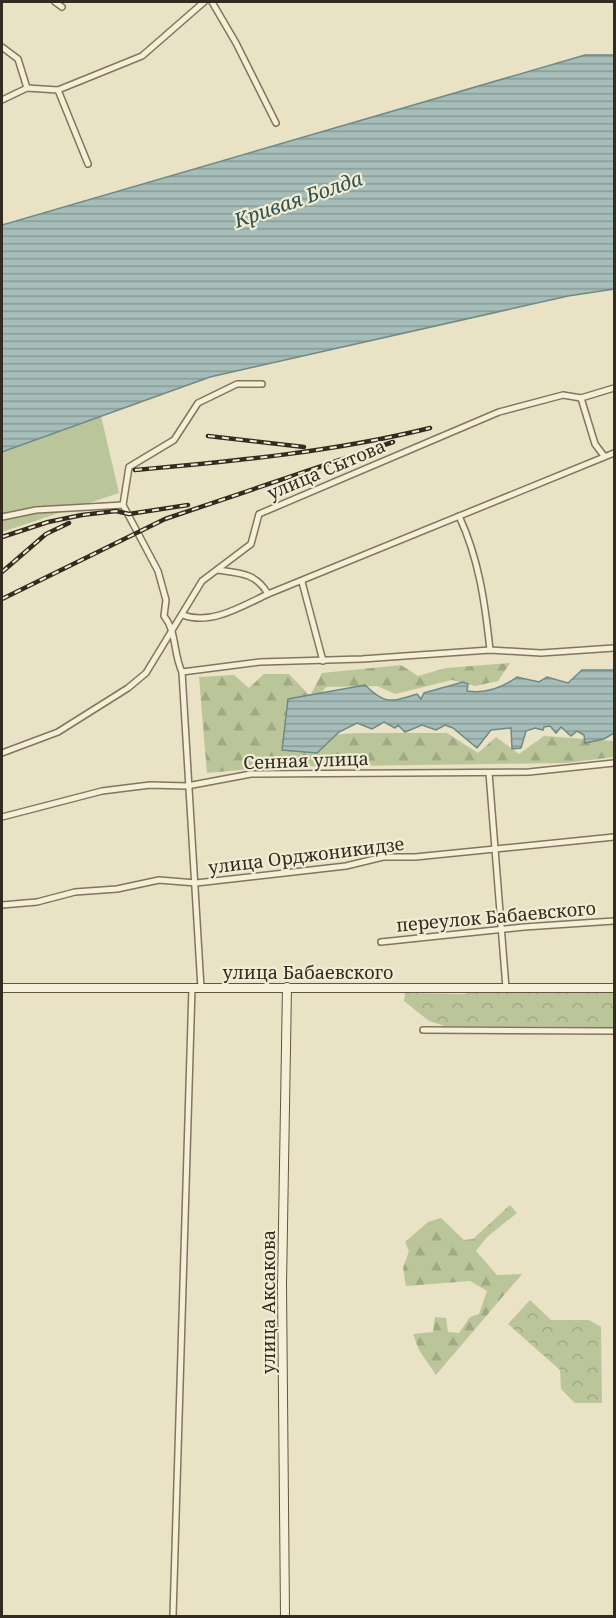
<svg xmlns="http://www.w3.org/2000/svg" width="616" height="1618" viewBox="0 0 616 1618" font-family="'Noto Serif',serif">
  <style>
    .green { fill: #bbc59a }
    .forest { fill: url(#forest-firs) }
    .park { fill: url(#park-crowns) }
    .water { fill: url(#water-rules); stroke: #6e8a86; stroke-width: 1.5 }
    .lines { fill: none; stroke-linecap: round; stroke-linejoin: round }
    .minor-casing { stroke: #82755d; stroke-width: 8 }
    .secondary-casing { stroke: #635640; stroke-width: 10 }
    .minor { stroke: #f5efd7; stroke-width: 5 }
    .secondary { stroke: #f5efd7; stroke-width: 8 }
    .rail-casing { stroke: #332b1f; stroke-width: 4.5 }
    .rail { stroke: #f1ecd4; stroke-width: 2; stroke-dasharray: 7; stroke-linecap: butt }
    .labels { text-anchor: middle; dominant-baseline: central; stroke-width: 4.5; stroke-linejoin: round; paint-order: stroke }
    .street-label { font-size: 18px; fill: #332b1f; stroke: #f1ecd4 }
    .water-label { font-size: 20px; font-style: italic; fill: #305051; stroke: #f1ecd4 }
  </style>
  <defs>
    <pattern id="forest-firs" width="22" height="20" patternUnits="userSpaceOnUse" patternTransform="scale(1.5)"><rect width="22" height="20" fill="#bbc59a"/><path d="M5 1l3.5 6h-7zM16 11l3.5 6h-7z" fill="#a1a984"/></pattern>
    <pattern id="park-crowns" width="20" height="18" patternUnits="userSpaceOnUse" patternTransform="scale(1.5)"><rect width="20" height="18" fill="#bbc59a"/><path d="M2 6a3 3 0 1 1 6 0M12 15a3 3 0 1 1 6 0" fill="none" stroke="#a1a984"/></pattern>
    <pattern id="water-rules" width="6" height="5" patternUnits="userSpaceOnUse" patternTransform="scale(1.5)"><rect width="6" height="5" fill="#a6bdb9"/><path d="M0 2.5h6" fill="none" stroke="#889a96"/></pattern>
  </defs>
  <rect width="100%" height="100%" fill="#e9e2c5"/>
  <path class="green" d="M101,416L119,493L2,532V452Z"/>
  <g class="forest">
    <path d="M510,663L498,681L475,686L452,680L395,694L377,686L326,687L312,704L285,709L309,737L356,733H447L478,753L496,737L519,754L544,736L614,741V757L566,763L272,767L207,773L199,677L234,675L249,688L264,674H289L310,696L322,673L401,665L418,676L446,668Z"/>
    <path d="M510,1205L517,1213L487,1237L476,1251L497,1275L522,1274L436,1375L419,1350L413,1334L433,1332L435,1317L446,1318L448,1332L459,1333L470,1317L479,1314L487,1291L470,1281L406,1286L403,1268L409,1251L405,1242L428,1222L441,1218L464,1240L473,1239Z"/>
  </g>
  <g class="park">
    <path d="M476,991L614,992V1027L445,1026L429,1021L404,1001L405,993L464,994Z"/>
    <path d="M530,1300L551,1320H589L601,1327L602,1403H575L561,1389L560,1370L508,1324Z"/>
  </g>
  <g class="water">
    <path d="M585,55H614V289L568,296L210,377L2,452V225Z"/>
    <path d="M582,670H614V733L604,739L585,743L584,735L577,731L571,736L561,727L556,733L550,726L544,727L543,730L535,728L526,731L521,748L512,749L511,728L491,730L477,748L453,728L445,725L436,730L422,725L405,732L398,725L395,728L384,722L372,729L357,723L339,732L317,753L282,750L288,699L365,685C385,705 391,702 417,694L421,699L424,693L463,682L468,684L467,691C486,694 502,688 517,677L539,682L547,677L568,683Z"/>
  </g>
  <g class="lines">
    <defs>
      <g id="minor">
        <path d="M55,2L62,7"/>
        <path d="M212,2L236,43L276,123"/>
        <path d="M2,47L18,59L27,88"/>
        <path d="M58,90L88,164"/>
        <path d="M2,100L27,88L58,90L142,56L204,2"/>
        <path d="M581,398L595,444L604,456"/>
        <path d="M459,516C479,559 485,603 490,650"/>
        <path d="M2,517L36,510L123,505"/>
        <path d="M217,570C240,573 256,573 268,594L614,453"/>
        <path d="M302,582L323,661"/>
        <path d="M183,615C211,626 244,605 268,594"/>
        <path d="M182,672L260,662L362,659L490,650L541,653L614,648"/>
        <path d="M2,753L58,732L128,688L146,673L202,581L251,544L259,514L499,412L563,395L581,398L614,388"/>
        <path d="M489,773L506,988"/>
        <path d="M2,817L102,791L150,785L187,786L251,774L529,772L614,763"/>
        <path d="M2,905L37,902L75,892L117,889L159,880L196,883L346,866L383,857H415L614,837"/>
        <path d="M381,942L524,927L614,921"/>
        <path d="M201,988L182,672C173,653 177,632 164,616L166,600L158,571L123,505L129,467L174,440L198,403L237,384H262"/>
        <path d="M423,1030L614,1031"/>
        <path d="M173,1616L192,988"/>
      </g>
      <g id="secondary">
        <path d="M2,988H614"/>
        <path d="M285,1616L282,1285L287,987"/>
      </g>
    </defs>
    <use href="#minor" class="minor-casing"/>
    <use href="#secondary" class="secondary-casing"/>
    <use href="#minor" class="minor"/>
    <use href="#secondary" class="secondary"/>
    <defs>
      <g id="rail">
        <path d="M208,436L304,447"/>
        <path d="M135,470C235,461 333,452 430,428"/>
        <path d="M2,537L48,522L82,515L116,511L129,514L188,505"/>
        <path d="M2,572L46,534L69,523"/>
        <path d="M2,599L165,519L393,442"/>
      </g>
    </defs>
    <use href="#rail" class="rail-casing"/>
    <use href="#rail" class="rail"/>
  </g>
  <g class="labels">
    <g class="street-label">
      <text transform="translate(326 469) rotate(-23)">улица Сытова</text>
      <text transform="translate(306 760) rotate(-2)">Сенная улица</text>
      <text transform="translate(306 855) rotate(-7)">улица Орджоникидзе</text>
      <text transform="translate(496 916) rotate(-5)">переулок Бабаевского</text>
      <text x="308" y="972">улица Бабаевского</text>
      <text transform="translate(268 1302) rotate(-90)">улица Аксакова</text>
    </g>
    <g class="water-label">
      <text transform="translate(298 199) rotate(-19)">Кривая Болда</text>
    </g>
  </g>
  <rect width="616" height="1618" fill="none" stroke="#332b1f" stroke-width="6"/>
</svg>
